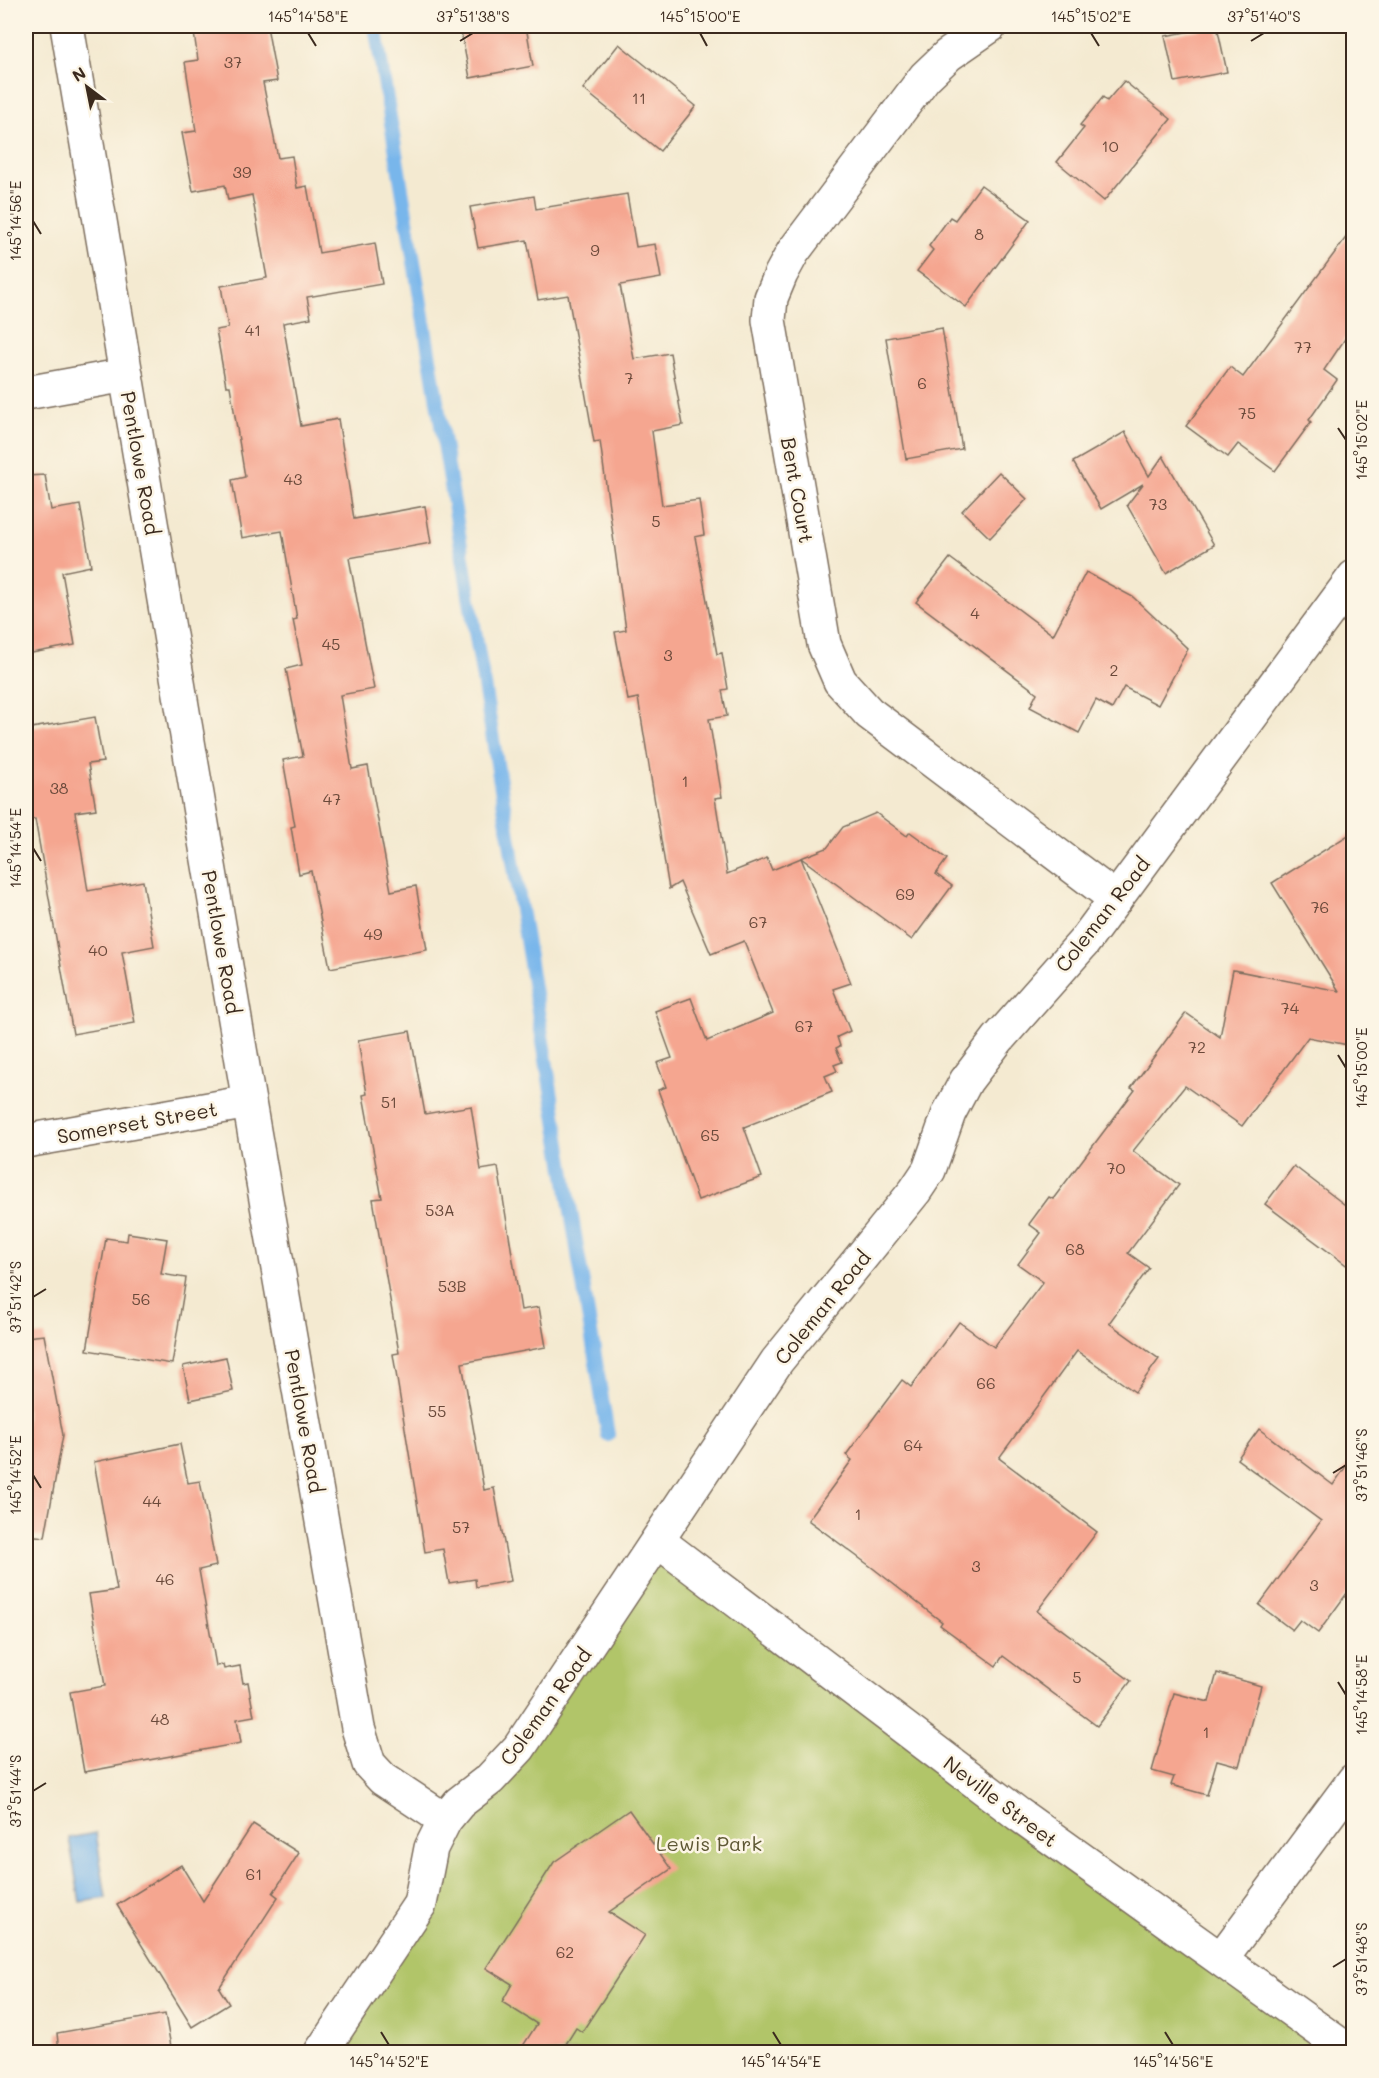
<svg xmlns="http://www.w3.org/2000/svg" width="1379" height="2078" viewBox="0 0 1379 2078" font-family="Mali,sans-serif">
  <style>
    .green { fill: #b1c569; stroke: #767844; stroke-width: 1.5 }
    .water { fill: #78b6eb; stroke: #5a7084; stroke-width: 1.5 }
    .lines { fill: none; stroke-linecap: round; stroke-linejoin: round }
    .stream { stroke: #78b6eb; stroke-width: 14 }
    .building { fill: #f5a690 }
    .minor-casing { stroke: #7c6d5d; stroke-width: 36 }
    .minor { stroke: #fff; stroke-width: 33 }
    .ticks { fill: none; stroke: #3b2a1e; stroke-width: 2 }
    .labels { text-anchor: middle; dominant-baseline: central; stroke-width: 5; stroke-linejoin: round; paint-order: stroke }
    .number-label { font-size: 16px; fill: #6a493a }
    .street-label { font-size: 20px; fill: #3b2a1e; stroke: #fcf5e5 }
    .park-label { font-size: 20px; fill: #5e5834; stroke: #fcf5e5 }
    .neatline { fill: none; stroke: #3b2a1e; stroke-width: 2 }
    .ticks-label { font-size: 15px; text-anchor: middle; fill: #3b2a1e }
  </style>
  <rect width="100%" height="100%" fill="#fcf5e5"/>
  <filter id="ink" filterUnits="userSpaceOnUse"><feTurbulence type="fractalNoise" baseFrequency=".0167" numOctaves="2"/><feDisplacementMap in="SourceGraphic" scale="12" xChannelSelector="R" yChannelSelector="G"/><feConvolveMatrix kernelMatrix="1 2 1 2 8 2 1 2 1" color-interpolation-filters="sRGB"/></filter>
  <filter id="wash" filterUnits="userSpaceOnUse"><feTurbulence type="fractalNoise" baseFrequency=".008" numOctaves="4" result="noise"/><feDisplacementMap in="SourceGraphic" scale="24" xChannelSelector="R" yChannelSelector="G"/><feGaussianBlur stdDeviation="1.35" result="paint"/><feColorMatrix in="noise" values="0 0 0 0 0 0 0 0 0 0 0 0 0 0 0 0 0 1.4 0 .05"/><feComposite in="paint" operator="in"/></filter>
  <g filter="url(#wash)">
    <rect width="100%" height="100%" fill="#f4ead1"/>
    <path class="green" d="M658,1541L1350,2052H321L427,1875Z"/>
    <path class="water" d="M96,1833L106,1898L80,1902L69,1838Z"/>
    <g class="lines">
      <path class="stream" d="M375,26L608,1435"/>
    </g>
    <g id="blocks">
      <g class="building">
        <path d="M193,26H267L277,81L263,83L278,158L292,156L297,188L307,186L319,253L375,243L382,284L307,297L311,318L283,323L301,426L338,419L354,519L425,506L431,543L349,558L374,689L340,695L352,769L368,766L391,891L416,886L427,950L330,968L311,871L299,874L291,827L295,826L283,760L303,756L286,669L302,665L293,620L297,619L282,531L242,538L232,480L245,477L230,386H226L216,330L228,328L221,286L267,278L252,195L228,200L225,185L193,191L182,133L196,131L185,62L198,60Z"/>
        <path d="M460,26H526L533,66L470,78Z"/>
        <path d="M1217,26L1227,72L1175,82L1165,36Z"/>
        <path d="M619,44L696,106L660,151L583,89Z"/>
        <path d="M1124,81L1171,119L1104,201L1057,162L1084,128L1080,125L1103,97L1107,101Z"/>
        <path d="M981,185L1030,220L966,307L917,271L933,250L929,246L950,217L955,220Z"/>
        <path d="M627,194L636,247L655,244L661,278L620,285L634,359L670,353L683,425L652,431L662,505L699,500L704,535L695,537L717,654L722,653L728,689L722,690L727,716L709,719L722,797L715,798L727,874L767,858L772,870L801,858L851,983L833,989L850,1031L837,1037L840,1046L836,1048L842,1062L834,1065L837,1071L825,1076L832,1092L744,1127L762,1177L698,1200L658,1090L666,1087L657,1063L672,1058L655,1011L691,998L707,1041L773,1013L744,941L711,954L680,882L669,889L638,698L628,700L615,632L626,630L600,441L594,442L568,295L538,300L527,240L478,248L470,207L534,196L536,209Z"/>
        <path d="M1353,228V327L1324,370L1337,380L1309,420L1311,422L1275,471L1238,444L1228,457L1186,426L1230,367L1243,377Z"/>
        <path d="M942,328L962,449L906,459L886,338Z"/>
        <path d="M1125,432L1149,476L1163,456L1214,545L1166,573L1127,505L1143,484L1101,509L1073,462Z"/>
        <path d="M999,472L1027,499L990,538L962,511Z"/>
        <path d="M45,475L51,510L80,505L91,566L62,572L75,645L26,654V476Z"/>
        <path d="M950,558L1053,635L1086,572L1133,597L1188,649L1158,705L1124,687L1112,709L1096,700L1079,733L1030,707L1037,693L916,602Z"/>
        <path d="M95,717L103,762L88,764L96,809L75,812L88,891L143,881L154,946L122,952L135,1023L73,1034L35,819L26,820V729Z"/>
        <path d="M876,813L907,836L910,832L947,859L936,874L952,886L912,940L801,858L827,848L843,827Z"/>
        <path d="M1353,832V1046L1308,1037L1242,1126L1185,1086L1133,1151L1179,1185L1128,1253L1149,1268L1109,1323L1159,1359L1135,1392L1077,1351L999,1458L1097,1532L1037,1611L1131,1681L1097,1726L1003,1656L996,1666L940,1625L942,1622L874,1569L808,1520L852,1460L846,1455L902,1380L911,1387L959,1322L994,1347L1043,1282L1018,1264L1041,1233L1029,1224L1049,1197L1053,1199L1135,1090L1131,1088L1186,1013L1220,1037L1233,970L1339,991L1272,883Z"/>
        <path d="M410,1031L425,1114L471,1106L481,1170L498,1167L521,1310L539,1307L546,1347L462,1363L484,1490L494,1488L511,1581L476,1587L475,1579L449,1583L443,1549L425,1552L393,1354L399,1353L373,1199L382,1198L363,1095L367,1094L358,1040Z"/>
        <path d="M1294,1166L1353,1211V1270L1265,1204Z"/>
        <path d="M128,1233L167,1239L161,1274L186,1278L172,1364L87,1350L106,1238L127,1241Z"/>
        <path d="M44,1335L63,1435L45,1537L26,1535V1337Z"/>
        <path d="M226,1357L233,1391L190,1400L183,1366Z"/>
        <path d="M1259,1429L1333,1485L1353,1456V1585L1318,1633L1300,1620L1292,1630L1259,1605L1321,1521L1237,1459Z"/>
        <path d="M180,1444L188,1483L200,1481L216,1566L199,1570L216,1666L223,1665L224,1669L240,1666L243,1683L248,1682L254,1716L237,1719L241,1743L84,1772L70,1692L105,1686L89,1594L117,1590L94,1462Z"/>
        <path d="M1217,1673L1261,1686L1239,1766L1217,1760L1207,1795L1171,1785L1174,1777L1152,1771L1174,1693L1209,1702Z"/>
        <path d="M629,1810L671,1869L609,1912L645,1935L582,2032L576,2028L561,2052H519L537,2024L502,2002L512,1984L486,1968L554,1862Z"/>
        <path d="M253,1824L299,1853L273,1893L278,1897L219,1988L229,2004L192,2027L117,1905L181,1865L203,1901Z"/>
        <path d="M165,2014L172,2052H59L57,2033Z"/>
      </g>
    </g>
  </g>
  <g filter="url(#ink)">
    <use href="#blocks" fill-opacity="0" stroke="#7c6d5d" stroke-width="1.5"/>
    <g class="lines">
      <defs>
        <g id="minor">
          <path d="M67,26L249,1102L358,1728L369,1764L383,1779L445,1820"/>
          <path d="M990,26L948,55L925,77L845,183L793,252L781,274L771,298L769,320L824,644L840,681L869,713L1116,899"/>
          <path d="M26,393L126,375"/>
          <path d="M26,1141L249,1102"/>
          <path d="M658,1541L1018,1814L1350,2052"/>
          <path d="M1221,1959L1354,1780"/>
          <path d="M321,2052L420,1904L431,1848L445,1820L459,1803L490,1779L519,1748L777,1361L915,1191L929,1170L949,1113L966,1081L998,1039L1084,942L1354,577"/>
        </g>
      </defs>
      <use href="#minor" class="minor-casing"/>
      <use href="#minor" class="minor"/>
    </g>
  </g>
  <path class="ticks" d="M308,33L316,46M700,33L707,46M1091,33L1099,46M460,41L473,33M1251,41L1264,33M33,221L41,234M1338,428L1346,440M33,848L41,861M1338,1055L1346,1068M33,1297L46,1289M1333,1473L1346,1465M33,1475L41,1488M1338,1682L1346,1695M33,1791L46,1783M1333,1967L1346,1959M381,2032L389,2045M773,2032L781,2045M1165,2032L1173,2045"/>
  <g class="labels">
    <g class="number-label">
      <text x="233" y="61">37</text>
      <text x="639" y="97">11</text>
      <text x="1110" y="145">10</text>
      <text x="242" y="171">39</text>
      <text x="979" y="233">8</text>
      <text x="595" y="249">9</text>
      <text x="253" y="329">41</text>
      <text x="1303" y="346">77</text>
      <text x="629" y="377">7</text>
      <text x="922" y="382">6</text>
      <text x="1247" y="412">75</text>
      <text x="293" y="478">43</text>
      <text x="1158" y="503">73</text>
      <text x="656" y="520">5</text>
      <text x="975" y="612">4</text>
      <text x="331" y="643">45</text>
      <text x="668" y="654">3</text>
      <text x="1114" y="669">2</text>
      <text x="685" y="780">1</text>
      <text x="59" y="787">38</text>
      <text x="332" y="798">47</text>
      <text x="905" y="893">69</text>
      <text x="1320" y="906">76</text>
      <text x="758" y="921">67</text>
      <text x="373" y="933">49</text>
      <text x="98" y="949">40</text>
      <text x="1290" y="1007">74</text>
      <text x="804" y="1025">67</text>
      <text x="1197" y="1046">72</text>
      <text x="389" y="1101">51</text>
      <text x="710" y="1134">65</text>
      <text x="1116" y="1167">70</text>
      <text x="440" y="1209">53A</text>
      <text x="1075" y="1248">68</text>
      <text x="452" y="1285">53B</text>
      <text x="141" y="1298">56</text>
      <text x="986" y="1382">66</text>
      <text x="437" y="1410">55</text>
      <text x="913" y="1444">64</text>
      <text x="152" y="1500">44</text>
      <text x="858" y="1513">1</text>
      <text x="461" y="1526">57</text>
      <text x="976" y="1565">3</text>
      <text x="165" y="1578">46</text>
      <text x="1314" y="1584">3</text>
      <text x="1077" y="1676">5</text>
      <text x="160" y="1718">48</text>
      <text x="1206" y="1731">1</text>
      <text x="254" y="1873">61</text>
      <text x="565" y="1951">62</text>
    </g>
    <g class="street-label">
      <text transform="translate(141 463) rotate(80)">Pentlowe Road</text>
      <text transform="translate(798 490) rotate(80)">Bent Court</text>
      <text transform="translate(1102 914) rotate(-52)">Coleman Road</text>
      <text transform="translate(222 942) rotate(80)">Pentlowe Road</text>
      <text transform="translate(137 1122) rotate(-10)">Somerset Street</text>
      <text transform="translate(822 1307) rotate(-51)">Coleman Road</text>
      <text transform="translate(305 1421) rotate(80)">Pentlowe Road</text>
      <text transform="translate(545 1706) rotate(-54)">Coleman Road</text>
      <text transform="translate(1001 1801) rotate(37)">Neville Street</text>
    </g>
    <g class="park-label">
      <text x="709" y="1843">Lewis Park</text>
    </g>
  </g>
  <rect width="1379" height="2078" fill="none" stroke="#fcf5e5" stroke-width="66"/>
  <g transform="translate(87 87) rotate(328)" stroke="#fcf5e5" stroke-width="4.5" paint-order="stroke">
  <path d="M0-4.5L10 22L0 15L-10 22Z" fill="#3b2a1e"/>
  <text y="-9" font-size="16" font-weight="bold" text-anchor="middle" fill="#3b2a1e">N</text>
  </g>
  <rect x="33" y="33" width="1313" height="2012" class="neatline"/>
  <g class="ticks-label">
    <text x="308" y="22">145°14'58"E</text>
    <text x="473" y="22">37°51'38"S</text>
    <text x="700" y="22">145°15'00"E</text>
    <text x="1091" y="22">145°15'02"E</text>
    <text x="1264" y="22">37°51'40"S</text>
    <text transform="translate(16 221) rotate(-90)" y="5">145°14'56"E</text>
    <text transform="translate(1362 440) rotate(-90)" y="5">145°15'02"E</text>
    <text transform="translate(16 848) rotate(-90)" y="5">145°14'54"E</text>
    <text transform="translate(1362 1068) rotate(-90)" y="5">145°15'00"E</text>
    <text transform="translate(16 1297) rotate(-90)" y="5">37°51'42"S</text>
    <text transform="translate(1362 1465) rotate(-90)" y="5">37°51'46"S</text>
    <text transform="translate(16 1475) rotate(-90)" y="5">145°14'52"E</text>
    <text transform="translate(1362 1695) rotate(-90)" y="5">145°14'58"E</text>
    <text transform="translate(16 1791) rotate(-90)" y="5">37°51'44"S</text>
    <text transform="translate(1362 1959) rotate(-90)" y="5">37°51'48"S</text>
    <text x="389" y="2067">145°14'52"E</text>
    <text x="781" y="2067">145°14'54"E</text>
    <text x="1173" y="2067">145°14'56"E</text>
  </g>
</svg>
